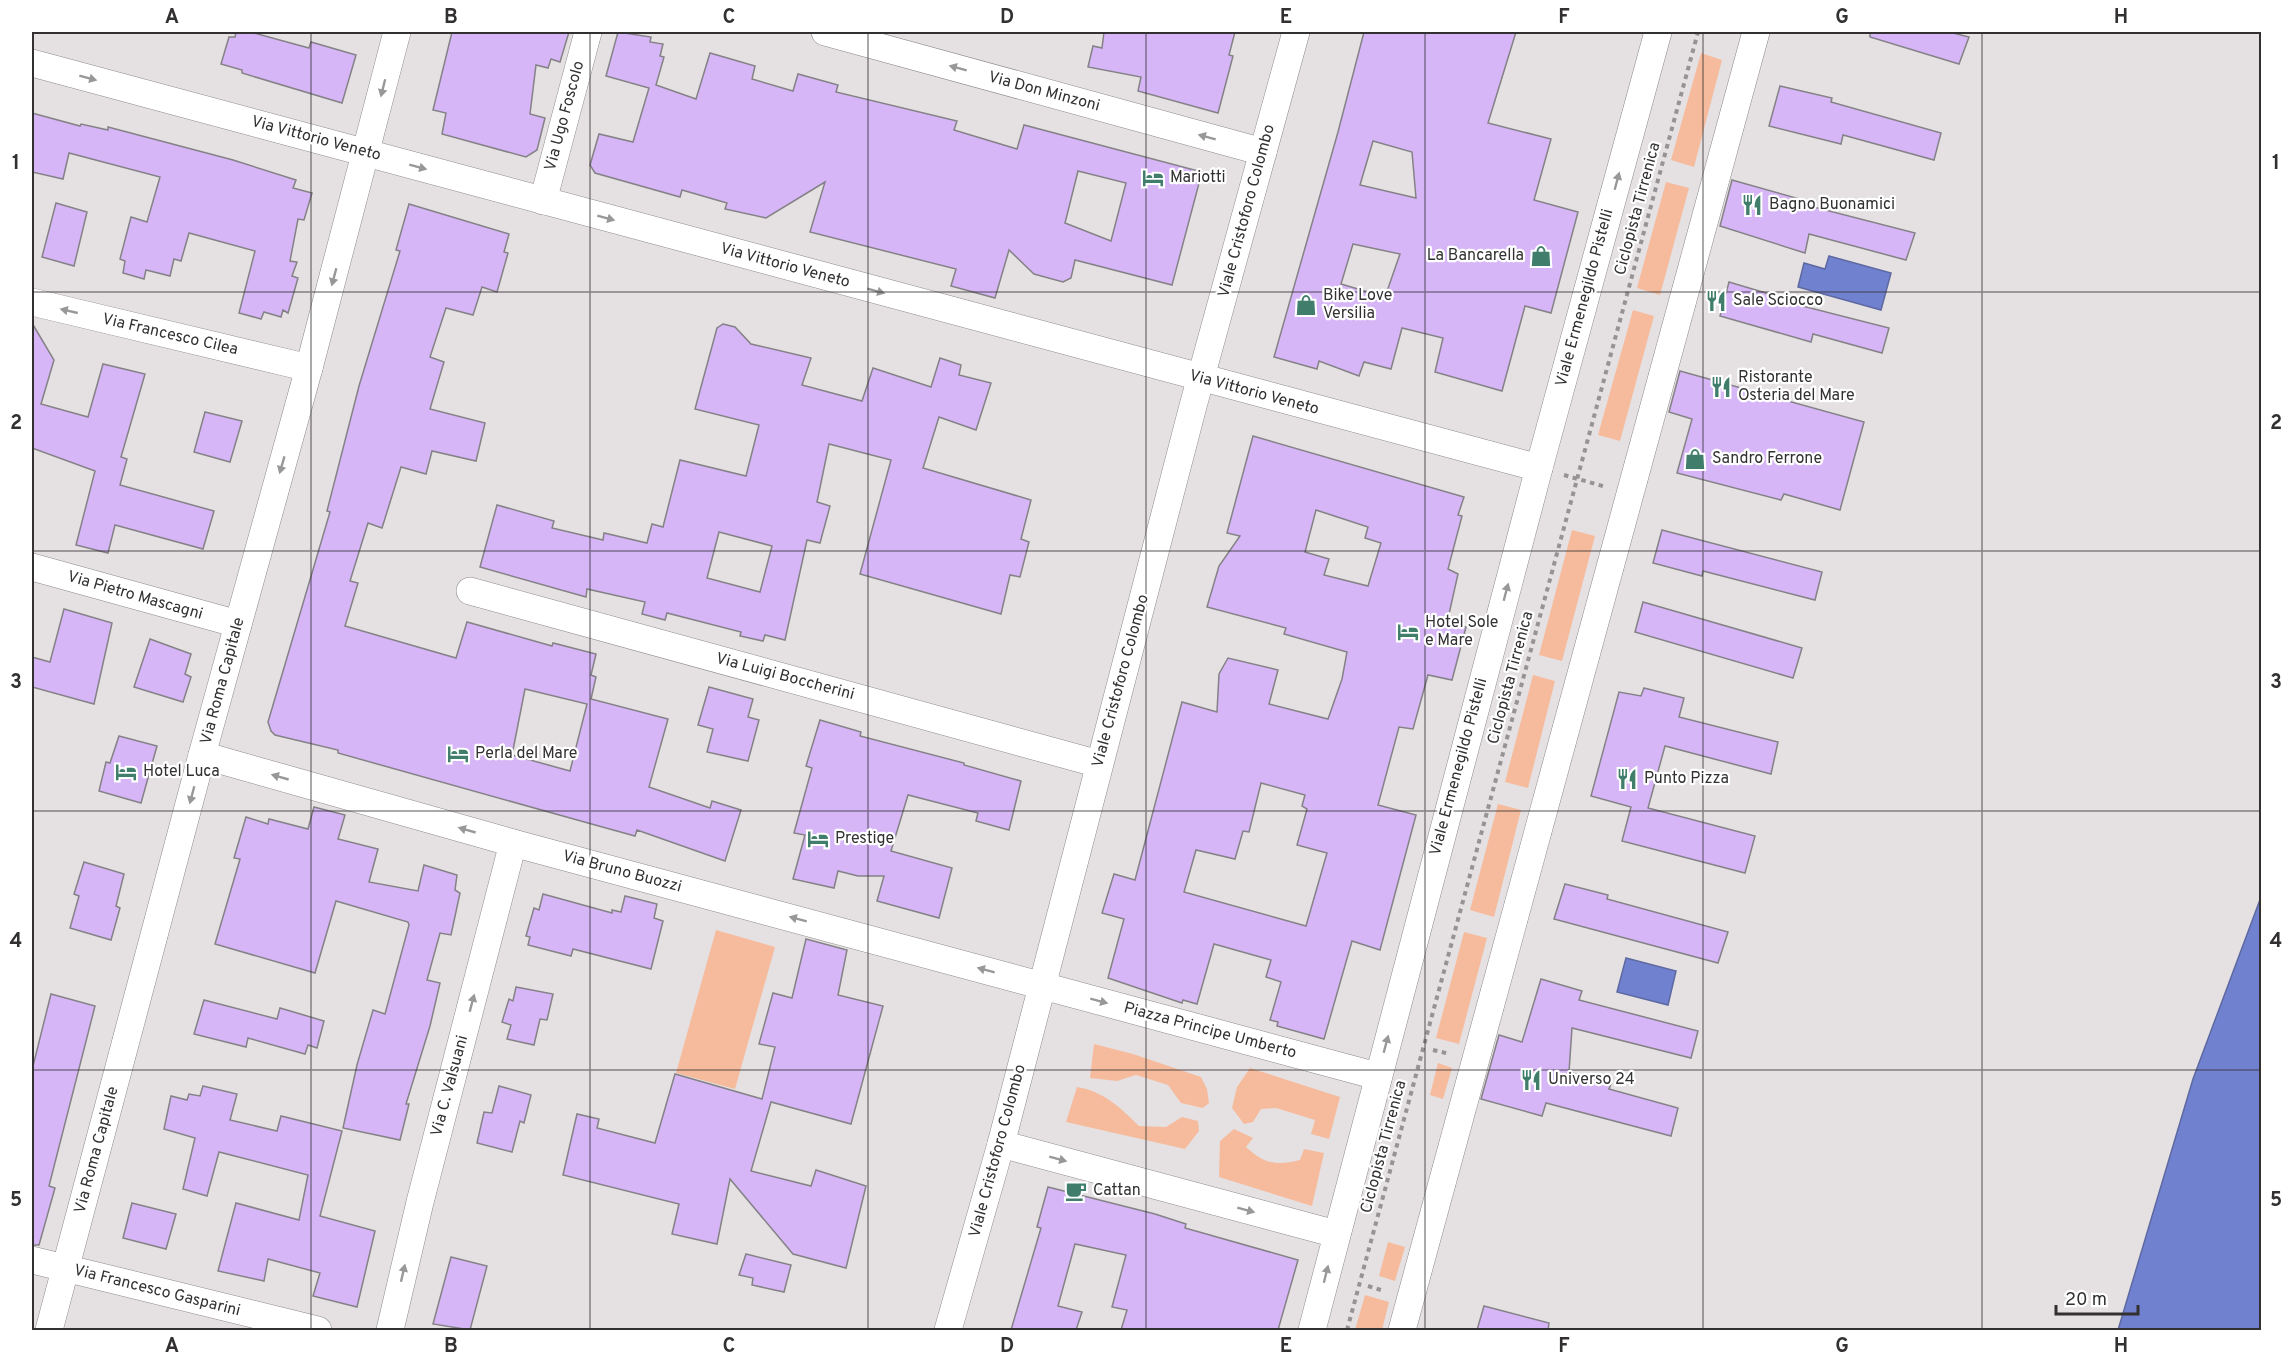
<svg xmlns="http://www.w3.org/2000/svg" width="2293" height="1362" viewBox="0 0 2293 1362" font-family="Overpass,sans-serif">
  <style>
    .green { fill: #f6bb9c }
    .water { fill: #7081d0; stroke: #5d69a0; stroke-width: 1.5 }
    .building { fill: #d7b6f8; stroke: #848286; stroke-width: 1.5; fill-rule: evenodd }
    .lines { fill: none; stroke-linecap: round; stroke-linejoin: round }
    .minor-casing { stroke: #8e8a8c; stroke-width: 28 }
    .path { stroke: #969394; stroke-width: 4; stroke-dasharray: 4.5 4.5; stroke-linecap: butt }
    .minor { stroke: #fff; stroke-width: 27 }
    .oneway { fill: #989898 }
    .grid { fill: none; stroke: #323031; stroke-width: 1.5; stroke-opacity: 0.55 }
    .labels { text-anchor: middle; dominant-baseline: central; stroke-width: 4.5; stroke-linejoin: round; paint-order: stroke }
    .street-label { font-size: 16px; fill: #323031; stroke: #fff }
    .poi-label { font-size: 16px; fill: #323031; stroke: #fff; text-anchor: start }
    .neatline { fill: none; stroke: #323031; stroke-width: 2 }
    .grid-label { font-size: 20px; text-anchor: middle; font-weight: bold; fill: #323031 }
  </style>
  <rect width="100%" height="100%" fill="#e5e1e3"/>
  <g class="green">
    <path d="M1701,53L1722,60L1694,167L1671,160Z"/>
    <path d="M1666,182L1689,188L1660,295L1637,288Z"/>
    <path d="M1633,310L1654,316L1620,441L1598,435Z"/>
    <path d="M1572,530L1595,536L1562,661L1539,655Z"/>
    <path d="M1533,675L1555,681L1528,788L1505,782Z"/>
    <path d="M1498,804L1521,810L1494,917L1470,910Z"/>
    <path d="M716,930L775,947L735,1089L676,1073Z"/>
    <path d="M1464,932L1487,938L1459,1044L1436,1038Z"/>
    <path d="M1094,1044L1133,1054L1201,1077L1207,1089L1209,1103L1203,1108L1181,1103L1168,1085L1136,1075L1117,1081L1090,1078Z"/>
    <path d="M1438,1063L1452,1068L1443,1099L1430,1095Z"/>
    <path d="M1250,1068L1340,1097L1329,1139L1311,1134L1315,1120L1276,1108L1261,1109L1253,1122L1244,1124L1232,1108L1237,1087Z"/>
    <path d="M1077,1087C1103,1091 1121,1108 1139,1126L1166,1127L1182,1117L1198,1121L1199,1131L1185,1149L1066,1122Z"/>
    <path d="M1234,1129L1253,1138L1246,1147C1264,1164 1277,1166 1300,1160L1304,1149L1324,1153L1312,1206L1219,1177L1220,1141Z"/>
    <path d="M1388,1242L1405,1247L1395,1281L1379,1276Z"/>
    <path d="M1365,1295L1389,1302L1382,1330H1355Z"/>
  </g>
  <g class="water">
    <path d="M1829,256L1891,273L1881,310L1798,287L1804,263L1825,269Z"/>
    <path d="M2261,897V1330H2118L2193,1079Z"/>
    <path d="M1626,958L1676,971L1668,1005L1617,992Z"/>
  </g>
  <g class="building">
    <path d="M236,32H250L309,48L311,42L356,55L342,103L242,73V70L221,64L229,37H235Z"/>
    <path d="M452,32H569L560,62L551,59L548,68L536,65L530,114L545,118L537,150L526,157L442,134L446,113L433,110Z"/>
    <path d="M618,32L651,37L650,42L663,44L660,56L664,57L656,85L696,99L710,53L755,66L752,79L793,91L798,74L838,85L836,92L957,121L954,130L1017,149L1024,125L1202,172L1172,285L1075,260L1071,278L1063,282L1034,274L1009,250L995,298L951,286L956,269L810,232L825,182L766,218L725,209L727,203L682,190L680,197L595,173L590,165L599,134L633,142L649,88L606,76ZM1078,171L1126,183L1111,241L1065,223Z"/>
    <path d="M1104,32H1235L1229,55L1233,56L1218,113L1138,91L1141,77L1088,67L1093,46L1102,48Z"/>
    <path d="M1364,32H1516L1488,123L1551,139L1534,200L1578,212L1551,313L1525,306L1502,391L1435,372L1443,338L1402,328L1391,369L1364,362L1359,376L1319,361L1317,369L1274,357L1338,132ZM1373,141L1412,152L1416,198L1360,185ZM1353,244L1400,254L1385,297L1341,284Z"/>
    <path d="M1870,32H1949L1969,37L1959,64L1870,37Z"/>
    <path d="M1780,86L1832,98L1831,102L1941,133L1934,160L1843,135L1841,144L1769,126Z"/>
    <path d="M32,113L80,126L81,124L108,130V127L233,160L296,180L293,188L312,193L304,220L298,219L290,261L297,262L292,276L298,278L288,313L283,310L281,317L264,312L261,319L239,313L255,251L189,233L181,261L174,259L170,276L146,270L144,279L123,273L125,261L120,259L131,217L147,222L160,177L69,153L63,179L32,172Z"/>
    <path d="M1732,180L1803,200L1802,204L1915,233L1906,260L1809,234L1805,253L1720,226Z"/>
    <path d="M56,203L87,212L74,266L42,257Z"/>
    <path d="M409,204L509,234L504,252L508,253L497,292L482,287L473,315L446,308L430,357L444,362L430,409L485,423L476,461L432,451L426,474L401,467L382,528L368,523L350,581L358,583L345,626L456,658L467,622L552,646L553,643L596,654L591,675L596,677L591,699L668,719L649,787L710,808L712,801L741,810L725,861L637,830L635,836L588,823L338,753V750L275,735L271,731L268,722L330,512L327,511L359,386L400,251L396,250ZM525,689L587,704L570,771L512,755Z"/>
    <path d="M1729,282L1776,296L1775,299L1889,328L1882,353L1813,334L1811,342L1720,316Z"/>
    <path d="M32,323L54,360L41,404L88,417L103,364L145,374L121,457L127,459L120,485L214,511L203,549L115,525L108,553L76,545L95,471L32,448Z"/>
    <path d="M723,324L735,327L751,344L811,358L802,385L862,401L873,368L931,387L940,358L961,365L959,375L991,383L976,430L939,417L923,468L1031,500L1021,539L1029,542L1020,577L1010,575L1001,614L860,574L891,460L829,444L817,502L830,506L820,543L807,540L785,640L765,635L763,641L740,636L741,632L667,613L665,620L642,614L645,602L587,589L586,597L480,567L497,505L554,521L552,528L603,540L604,533L647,543L652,524L663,527L680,460L746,476L759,425L695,409L717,328ZM719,532L772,546L760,592L707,578Z"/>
    <path d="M1680,371L1864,422L1840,510L1784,494L1781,500L1677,473L1692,419L1669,412Z"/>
    <path d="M205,412L242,421L230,462L194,452Z"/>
    <path d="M1253,436L1464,497L1458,515L1462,516L1448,569L1458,574L1447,623L1466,627L1452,680L1428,675L1413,729L1399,727L1378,805L1416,815L1380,950L1352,941L1324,1039L1277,1026L1278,1022L1270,1020L1281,982L1266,977L1271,960L1214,944L1197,1004L1183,1000L1182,1003L1108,978L1124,919L1102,913L1114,874L1135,880L1182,702L1217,712L1219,674L1228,658L1278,670L1269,704L1328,719L1342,679L1347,652L1284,634L1286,628L1207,607L1219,566L1240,536L1227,533ZM1316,510L1368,527L1365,538L1381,543L1368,586L1324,575L1329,559L1305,552ZM1261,783L1305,795L1302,806L1307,809L1297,845L1327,853L1306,926L1184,892L1196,850L1235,859L1243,831L1249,832Z"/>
    <path d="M1662,530L1822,572L1815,600L1703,571L1702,576L1653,563Z"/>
    <path d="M1643,602L1802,648L1793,678L1635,632Z"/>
    <path d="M64,609L112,623L94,704L32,687V657L50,662Z"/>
    <path d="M150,639L191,654L185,674L191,677L183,702L134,687Z"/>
    <path d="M709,687L753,699L748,717L759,720L748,761L707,752L713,729L698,725Z"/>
    <path d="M1644,688L1684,698L1679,717L1778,742L1771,774L1665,746L1648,808L1755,836L1745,873L1622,841L1631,807L1591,796L1619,692L1641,696Z"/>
    <path d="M820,720L861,732L860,736L964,763V765L1021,781L1009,830L976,821L978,813L908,795L891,851L952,868L939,918L877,901L884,876H858L838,871L834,888L793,879L805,835L794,833L812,768L806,766Z"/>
    <path d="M119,736L157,746L141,803L99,791L106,762L110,763Z"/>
    <path d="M314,807L345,815L338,839L378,849L369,882L418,891L424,865L457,875L455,890L460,893L451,935L440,933L427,980L440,983L430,1026L406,1104H409L400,1140L343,1128L357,1065L373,1010L385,1014L409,925L408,922L336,901L315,973L215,944L240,859L234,858L246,817L268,824L269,819L308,829Z"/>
    <path d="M84,862L124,874L116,906L120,908L111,940L70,928L79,896L74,894Z"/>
    <path d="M1565,884L1608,895L1607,899L1728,932L1718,963L1554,919Z"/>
    <path d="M543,894L612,913V910L621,912L625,896L657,904L654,918L663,921L651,969L573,949L571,956L528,945L530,937L526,936L534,908L539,910Z"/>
    <path d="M806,939L847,950L838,995L883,1006L851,1124L771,1102L751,1171L811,1186L816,1170L866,1186L846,1268L793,1254L730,1179L717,1244L672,1234L679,1204L563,1175L577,1114L599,1119L597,1128L655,1143L675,1074L762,1099L775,1047L759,1044L773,993L792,998Z"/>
    <path d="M1541,979L1582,991L1579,1000L1698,1031L1691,1058L1572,1028L1569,1072L1611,1084L1609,1089L1678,1108L1671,1136L1546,1103L1542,1116L1481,1099L1499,1035L1522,1042Z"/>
    <path d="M516,987L553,994L547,1020L540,1019L534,1045L507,1039L511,1025L502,1022L509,999L513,1001Z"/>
    <path d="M51,994L95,1006L49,1186L55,1188L39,1245H32V1070Z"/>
    <path d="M204,1000L277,1019L280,1008L324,1021L317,1048L308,1045L305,1054L248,1038L246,1047L194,1034Z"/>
    <path d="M203,1086L237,1094L230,1120L277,1131L281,1116L342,1131L320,1216L375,1231L357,1307L313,1296L320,1273L268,1259L264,1281L218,1271L236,1203L299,1220L308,1175L219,1152L207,1196L183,1189L195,1138L164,1129L171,1096L187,1100L189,1094L200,1096Z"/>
    <path d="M499,1086L531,1095L524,1123L520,1121L512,1152L477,1143L484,1112L492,1113Z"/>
    <path d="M1048,1187L1155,1214L1186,1224L1185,1228L1298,1260L1278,1330H1121L1127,1310L1112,1307L1126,1255L1075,1244L1058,1306L1082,1312L1076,1330H1011L1041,1228L1037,1227Z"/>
    <path d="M132,1203L176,1214L166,1249L123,1238Z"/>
    <path d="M746,1254L791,1265L784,1292L752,1285L753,1278L739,1275Z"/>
    <path d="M451,1257L487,1266L470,1330L433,1324Z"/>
    <path d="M1484,1306L1549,1323L1548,1330H1477Z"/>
  </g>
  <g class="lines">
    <defs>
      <g id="minor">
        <path d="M825,32L1263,152"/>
        <path d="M32,63L1539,468"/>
        <path d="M543,201L588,32"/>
        <path d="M32,302L309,368"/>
        <path d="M32,567L238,624"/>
        <path d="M470,591L1099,764"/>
        <path d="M202,755L513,843L1377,1076"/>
        <path d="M1001,1144L1336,1234"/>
        <path d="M32,1260L318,1330"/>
        <path d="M49,1330L202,755L309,368L397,32"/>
        <path d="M390,1330L420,1202L513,843"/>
        <path d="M948,1330L1001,1144L1193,406L1296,32"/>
        <path d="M1312,1330L1539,468L1658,32"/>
        <path d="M1402,1330L1756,32"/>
      </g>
    </defs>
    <use href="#minor" class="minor-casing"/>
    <g class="path">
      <path d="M1564,475L1606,487"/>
      <path d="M1433,1050L1450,1054"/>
      <path d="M1368,1286L1384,1291"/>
      <path d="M1347,1330L1698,32"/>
    </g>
    <use href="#minor" class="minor"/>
  </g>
  <defs><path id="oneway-solid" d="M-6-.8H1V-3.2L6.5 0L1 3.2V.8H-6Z" transform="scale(1.5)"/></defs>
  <g class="oneway">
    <use href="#oneway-solid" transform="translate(958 68) rotate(-165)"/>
    <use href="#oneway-solid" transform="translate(88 78) rotate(15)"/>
    <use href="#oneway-solid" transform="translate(383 88) rotate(104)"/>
    <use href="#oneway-solid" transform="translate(1207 137) rotate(-165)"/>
    <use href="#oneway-solid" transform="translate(418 167) rotate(15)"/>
    <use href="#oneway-solid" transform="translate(1617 181) rotate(-75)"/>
    <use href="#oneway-solid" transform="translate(606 218) rotate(15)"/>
    <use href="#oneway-solid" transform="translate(334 277) rotate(105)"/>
    <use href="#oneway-solid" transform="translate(876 291) rotate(15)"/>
    <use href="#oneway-solid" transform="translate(69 311) rotate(-167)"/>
    <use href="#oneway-solid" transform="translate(282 465) rotate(106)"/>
    <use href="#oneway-solid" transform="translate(1506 592) rotate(-75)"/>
    <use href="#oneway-solid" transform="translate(280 777) rotate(-164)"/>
    <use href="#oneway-solid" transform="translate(192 795) rotate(105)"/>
    <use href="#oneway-solid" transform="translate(467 830) rotate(-164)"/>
    <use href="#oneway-solid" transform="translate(798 919) rotate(-165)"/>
    <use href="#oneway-solid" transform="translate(986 970) rotate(-165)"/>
    <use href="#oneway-solid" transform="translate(1099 1001) rotate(15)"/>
    <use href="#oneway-solid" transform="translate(472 1003) rotate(-75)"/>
    <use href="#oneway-solid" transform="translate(1386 1044) rotate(-75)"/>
    <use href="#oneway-solid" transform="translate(1058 1159) rotate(15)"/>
    <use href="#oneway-solid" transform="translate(1246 1210) rotate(15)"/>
    <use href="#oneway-solid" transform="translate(403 1273) rotate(-77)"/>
    <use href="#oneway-solid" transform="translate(1326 1274) rotate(-76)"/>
  </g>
  <path class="grid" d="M311,32V1330M590,32V1330M868,32V1330M1146,32V1330M1425,32V1330M1703,32V1330M1982,32V1330M32,292H2262M32,551H2262M32,811H2262M32,1070H2262"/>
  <defs>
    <symbol id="hotel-bare" viewBox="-9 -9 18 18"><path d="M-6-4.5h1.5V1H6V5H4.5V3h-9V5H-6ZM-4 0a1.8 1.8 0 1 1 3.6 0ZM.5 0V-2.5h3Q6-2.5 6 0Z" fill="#407e6b" stroke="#fff" stroke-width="2.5" paint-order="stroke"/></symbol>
    <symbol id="restaurant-bare" viewBox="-9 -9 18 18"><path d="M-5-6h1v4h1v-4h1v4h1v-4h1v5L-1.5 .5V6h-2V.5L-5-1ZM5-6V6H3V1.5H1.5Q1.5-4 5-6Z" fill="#407e6b" stroke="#fff" stroke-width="2.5" paint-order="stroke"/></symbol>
    <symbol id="shop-bare" viewBox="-9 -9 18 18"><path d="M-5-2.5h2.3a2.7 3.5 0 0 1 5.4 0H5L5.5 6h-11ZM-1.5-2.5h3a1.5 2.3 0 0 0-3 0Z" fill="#407e6b" stroke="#fff" stroke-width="2.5" paint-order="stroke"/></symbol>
    <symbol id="cafe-bare" viewBox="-9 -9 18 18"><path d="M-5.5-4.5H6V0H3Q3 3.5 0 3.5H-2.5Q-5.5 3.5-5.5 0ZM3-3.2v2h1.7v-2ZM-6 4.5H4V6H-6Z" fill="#407e6b" stroke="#fff" stroke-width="2.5" paint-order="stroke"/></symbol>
  </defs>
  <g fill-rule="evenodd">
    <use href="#hotel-bare" x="1138" y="163" width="30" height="30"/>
    <use href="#restaurant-bare" x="1737" y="190" width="30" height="30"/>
    <use href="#shop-bare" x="1526" y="241" width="30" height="30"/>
    <use href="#restaurant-bare" x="1701" y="286" width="30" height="30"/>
    <use href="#shop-bare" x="1291" y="290" width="30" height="30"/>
    <use href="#restaurant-bare" x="1706" y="372" width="30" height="30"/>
    <use href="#shop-bare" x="1680" y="444" width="30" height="30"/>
    <use href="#hotel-bare" x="1393" y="617" width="30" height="30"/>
    <use href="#hotel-bare" x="443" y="739" width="30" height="30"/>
    <use href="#hotel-bare" x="111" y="757" width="30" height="30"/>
    <use href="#restaurant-bare" x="1612" y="764" width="30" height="30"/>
    <use href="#hotel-bare" x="803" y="824" width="30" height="30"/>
    <use href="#restaurant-bare" x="1516" y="1065" width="30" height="30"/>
    <use href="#cafe-bare" x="1061" y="1176" width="30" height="30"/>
  </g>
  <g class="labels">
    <g class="street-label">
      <text transform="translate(1044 92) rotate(15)">Via Don Minzoni</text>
      <text transform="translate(565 116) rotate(-75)">Via Ugo Foscolo</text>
      <text transform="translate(316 139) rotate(15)">Via Vittorio Veneto</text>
      <text transform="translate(1638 209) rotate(-75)">Ciclopista Tirrenica</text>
      <text transform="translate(1247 211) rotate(-75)">Viale Cristoforo Colombo</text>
      <text transform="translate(785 266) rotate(15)">Via Vittorio Veneto</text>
      <text transform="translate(1585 298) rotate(-75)">Viale Ermenegildo Pistelli</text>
      <text transform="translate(170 335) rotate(13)">Via Francesco Cilea</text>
      <text transform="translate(1254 393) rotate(15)">Via Vittorio Veneto</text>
      <text transform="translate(135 596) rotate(16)">Via Pietro Mascagni</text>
      <text transform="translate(785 677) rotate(15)">Via Luigi Boccherini</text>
      <text transform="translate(1511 678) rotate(-75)">Ciclopista Tirrenica</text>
      <text transform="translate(223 681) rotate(-75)">Via Roma Capitale</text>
      <text transform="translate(1121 681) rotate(-75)">Viale Cristoforo Colombo</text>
      <text transform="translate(1459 767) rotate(-75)">Viale Ermenegildo Pistelli</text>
      <text transform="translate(622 872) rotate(15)">Via Bruno Buozzi</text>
      <text transform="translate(1210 1031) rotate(15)">Piazza Principe Umberto</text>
      <text transform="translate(450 1086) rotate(-75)">Via C. Valsuani</text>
      <text transform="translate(1384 1147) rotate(-75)">Ciclopista Tirrenica</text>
      <text transform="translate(97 1150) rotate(-75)">Via Roma Capitale</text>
      <text transform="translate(998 1151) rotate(-75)">Viale Cristoforo Colombo</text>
      <text transform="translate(157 1291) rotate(14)">Via Francesco Gasparini</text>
    </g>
    <g class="poi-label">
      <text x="1170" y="178">Mariotti</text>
      <text x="1769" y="205">Bagno Buonamici</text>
      <text x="1524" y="256" text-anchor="end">La Bancarella</text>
      <text x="1323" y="296">Bike Love<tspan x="1323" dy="18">Versilia</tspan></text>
      <text x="1733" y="301">Sale Sciocco</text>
      <text x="1738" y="378">Ristorante<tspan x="1738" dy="18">Osteria del Mare</tspan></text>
      <text x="1712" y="459">Sandro Ferrone</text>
      <text x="1425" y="623">Hotel Sole<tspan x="1425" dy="18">e Mare</tspan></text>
      <text x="475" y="754">Perla del Mare</text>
      <text x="143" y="772">Hotel Luca</text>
      <text x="1644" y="779">Punto Pizza</text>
      <text x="835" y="839">Prestige</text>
      <text x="1548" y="1080">Universo 24</text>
      <text x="1093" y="1191">Cattan</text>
    </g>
  </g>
  <rect width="2293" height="1362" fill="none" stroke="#ffffff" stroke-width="66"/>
  <path d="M2056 1305v9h82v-9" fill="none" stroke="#323031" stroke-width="3"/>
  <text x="2065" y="1305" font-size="18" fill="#323031" stroke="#ffffff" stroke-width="4.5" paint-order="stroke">20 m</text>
  <rect x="33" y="33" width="2227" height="1296" class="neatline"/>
  <g class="grid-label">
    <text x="172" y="23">A</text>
    <text x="451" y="23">B</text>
    <text x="729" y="23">C</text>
    <text x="1007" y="23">D</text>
    <text x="1286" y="23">E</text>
    <text x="1564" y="23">F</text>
    <text x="1842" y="23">G</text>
    <text x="2121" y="23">H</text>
    <text x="16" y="169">1</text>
    <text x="2276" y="169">1</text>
    <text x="16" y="429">2</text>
    <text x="2276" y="429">2</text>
    <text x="16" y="688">3</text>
    <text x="2276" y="688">3</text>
    <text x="16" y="947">4</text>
    <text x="2276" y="947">4</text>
    <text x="16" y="1206">5</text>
    <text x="2276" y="1206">5</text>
    <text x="172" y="1352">A</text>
    <text x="451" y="1352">B</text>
    <text x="729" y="1352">C</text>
    <text x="1007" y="1352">D</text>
    <text x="1286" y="1352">E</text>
    <text x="1564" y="1352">F</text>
    <text x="1842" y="1352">G</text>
    <text x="2121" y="1352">H</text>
  </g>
</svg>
